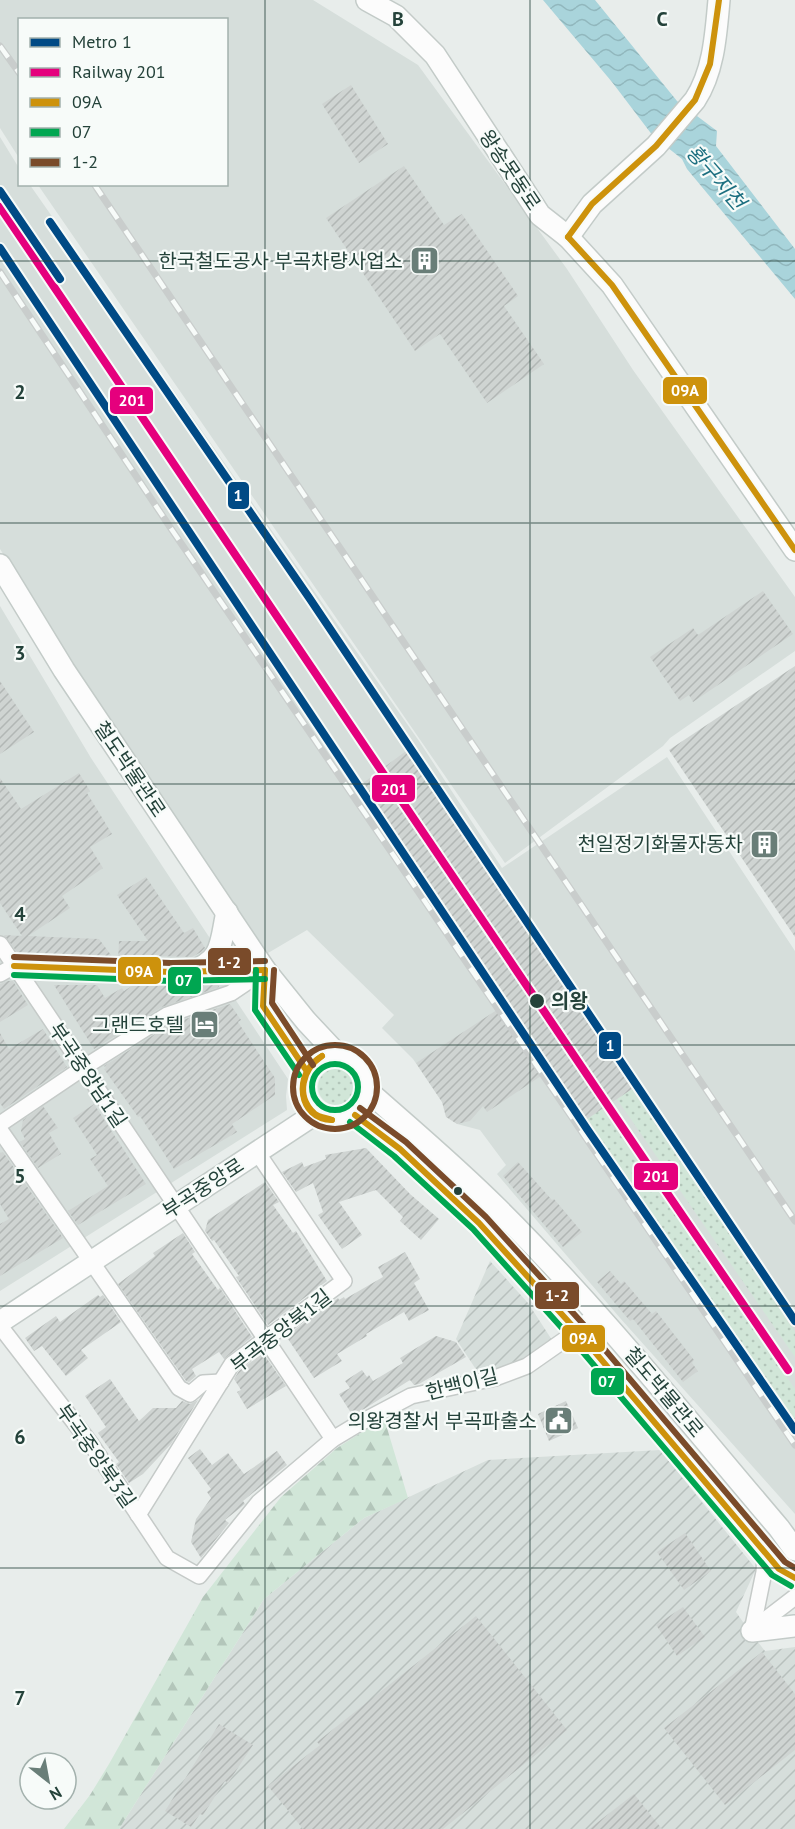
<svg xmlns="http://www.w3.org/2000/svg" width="795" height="1829" viewBox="0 0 795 1829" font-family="'PT Sans','Noto Sans KR',sans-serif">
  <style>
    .built { fill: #d6dedb }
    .industrial { fill: url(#industrial-furrows) }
    .grass { fill: url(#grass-dots) }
    .forest { fill: url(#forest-firs) }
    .water { fill: url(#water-waves) }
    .building { fill: url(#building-hatch) }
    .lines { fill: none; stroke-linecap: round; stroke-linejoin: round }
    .street-casing { stroke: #c5cac8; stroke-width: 18 }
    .secondary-casing { stroke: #c3cbc8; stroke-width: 24 }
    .street { stroke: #fcfcfc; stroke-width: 15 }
    .secondary { stroke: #fcfcfc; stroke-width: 21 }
    .rail-casing { stroke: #c9cdcc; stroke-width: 7 }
    .rail { stroke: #f7fbf9; stroke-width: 4.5; stroke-dasharray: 14; stroke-linecap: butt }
    .bus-1-casing { stroke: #f7fbf9; stroke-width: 10 }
    .bus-2-casing { stroke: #f7fbf9; stroke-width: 10 }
    .bus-3-casing { stroke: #f7fbf9; stroke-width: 10 }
    .bus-1 { stroke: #cd920c; stroke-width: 6 }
    .bus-2 { stroke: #00a651; stroke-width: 6 }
    .bus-3 { stroke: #7a4b2a; stroke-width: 6 }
    .rail-1-casing { stroke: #f7fbf9; stroke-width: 12 }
    .rail-1 { stroke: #e5007d; stroke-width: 8 }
    .metro-1-casing { stroke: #f7fbf9; stroke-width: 12 }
    .metro-1 { stroke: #004a85; stroke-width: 8 }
    .grid { fill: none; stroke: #24423a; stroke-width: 1.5; stroke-opacity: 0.55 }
    .stop-dot { fill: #24423a; stroke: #f7fbf9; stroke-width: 2 }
    .labels { text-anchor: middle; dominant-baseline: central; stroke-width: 4.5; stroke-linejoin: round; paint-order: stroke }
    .street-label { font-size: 20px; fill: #24423a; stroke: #f7fbf9 }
    .poi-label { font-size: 20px; fill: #24423a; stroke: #f7fbf9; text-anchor: end }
    .stop-label { font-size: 20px; font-weight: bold; fill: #24423a; stroke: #f7fbf9; text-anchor: start }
    .water-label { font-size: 21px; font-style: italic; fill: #1c6f80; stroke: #f7fbf9 }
    .grid-label { font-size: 20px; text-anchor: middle; font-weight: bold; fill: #24423a; stroke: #f7fbf9; stroke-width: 4.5; stroke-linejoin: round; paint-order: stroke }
    .line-badge { stroke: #f7fbf9; stroke-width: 2 }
    .badge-label { font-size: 16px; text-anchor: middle; font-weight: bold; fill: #fff }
  </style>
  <defs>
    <pattern id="industrial-furrows" width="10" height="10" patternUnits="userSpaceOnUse" patternTransform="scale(1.5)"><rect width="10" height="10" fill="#d6dedb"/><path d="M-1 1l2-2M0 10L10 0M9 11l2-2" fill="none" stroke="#b8c0bd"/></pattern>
    <pattern id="grass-dots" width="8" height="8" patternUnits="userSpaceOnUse" patternTransform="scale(1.5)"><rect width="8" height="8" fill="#d1e6d8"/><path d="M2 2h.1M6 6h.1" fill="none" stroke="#b3c6ba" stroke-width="1.8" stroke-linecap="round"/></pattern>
    <pattern id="forest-firs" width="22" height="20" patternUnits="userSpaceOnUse" patternTransform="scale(1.5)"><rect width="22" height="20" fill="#d1e6d8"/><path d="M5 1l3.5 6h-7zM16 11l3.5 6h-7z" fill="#b3c6ba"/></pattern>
    <pattern id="water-waves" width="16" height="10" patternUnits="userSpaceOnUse" patternTransform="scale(1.5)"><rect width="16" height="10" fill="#a9d4db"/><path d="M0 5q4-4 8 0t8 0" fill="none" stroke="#91b7bd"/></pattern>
    <pattern id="building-hatch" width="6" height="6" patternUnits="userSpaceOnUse" patternTransform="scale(1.5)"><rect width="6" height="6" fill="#cfd4d2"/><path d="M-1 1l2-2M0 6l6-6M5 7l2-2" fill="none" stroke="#b2b7b5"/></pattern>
  </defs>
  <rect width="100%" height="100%" fill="#e8edeb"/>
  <g class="built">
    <path d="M0,0H313L418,65L567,269L633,370L795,597V651L670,738L663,746L505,863L38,185L226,184V20H20L19,158L0,128Z"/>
    <path d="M0,137L19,168L20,184L30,185L419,741L502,868L667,757L795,951V1514L620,1318L497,1174L506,1165L480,1130L457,1124L413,1059L382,1028L394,1015L307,930L263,956L125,749L0,549Z"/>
    <path d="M0,606L91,758L219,952L231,993L288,1079L286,1096L287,1110L0,1291Z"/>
  </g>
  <g class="industrial">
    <path d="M490,1261L528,1303L552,1340L517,1362L479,1374L456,1339Z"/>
    <path d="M660,1450L756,1569L736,1612L750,1632L765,1651L795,1647V1829H119L264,1599L364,1518L488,1460Z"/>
  </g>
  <g class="grass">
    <circle cx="336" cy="1087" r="18"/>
    <path d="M632,1089L795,1332V1357L617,1099Z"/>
    <path d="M602,1109L795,1389V1421L587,1119Z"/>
  </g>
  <path class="forest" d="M384,1418L408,1498L364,1518L264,1599L119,1829H64L90,1795L109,1764L203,1597L281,1497L337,1448Z"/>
  <path class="water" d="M543,0H595L677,101L717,131L716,146L795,249V299L687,169L682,159L653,136L612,82Z"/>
  <g class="building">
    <path d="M351,85L388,144L359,163L322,104Z"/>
    <path d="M404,166L444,225L462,214L518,296L504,306L544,364L487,403L440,334L415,351L326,218Z"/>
    <path d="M763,591L793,634L693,702L689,695L680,701L650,657L693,628L698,635Z"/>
    <path d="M795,666V937L669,750Z"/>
    <path d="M0,681L34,732L0,754Z"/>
    <path d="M406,751L632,1089L587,1119L553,1068L487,1112L483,1106L470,1121L457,1124L446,1117L442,1102L416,1063L509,1002L363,783Z"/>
    <path d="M79,773L90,791L87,793L112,834L90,847L103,868L62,896L70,908L28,936L99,939L114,959L20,956L4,935L22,936L0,903V778L21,809Z"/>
    <path d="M146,877L184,933L193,928L205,948L201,952L192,957L154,956V961H118L119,941H148L117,895Z"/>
    <path d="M8,981H13L28,1005L0,1022V984Z"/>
    <path d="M138,982L189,985L198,982L219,983V987L162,1007L94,1049L54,985H97L105,998L122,988L124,991Z"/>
    <path d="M230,1004L241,1020L238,1022L275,1078V1095L232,1124L237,1132L174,1169L140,1116L138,1117L104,1069L106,1068L104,1066L171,1024Z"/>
    <path d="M43,1029L67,1067L4,1109L0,1103V1033L9,1049Z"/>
    <path d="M94,1104L146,1184L78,1225L68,1211L108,1186L90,1159L97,1155L73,1118Z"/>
    <path d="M43,1106L58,1128L49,1133L61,1154L38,1168L20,1142L25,1139L21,1131L23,1120Z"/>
    <path d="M366,1148L410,1194L439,1219L421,1240L400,1221L403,1217L376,1190L339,1202L362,1235L342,1249L318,1215L323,1212L313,1183L296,1192L282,1172L302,1162L304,1167L326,1159L325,1155Z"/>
    <path d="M3,1152L63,1238L0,1276V1224L9,1219L0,1204V1153Z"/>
    <path d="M518,1162L552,1200L554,1199L582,1232L563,1247L503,1176Z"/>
    <path d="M265,1182L279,1202L273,1205L293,1233L296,1231L327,1281L268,1325L236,1277L239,1276L214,1240L212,1241L205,1231L208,1220Z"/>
    <path d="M183,1233L195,1252L192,1254L218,1290L220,1288L252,1337L224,1359L219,1352L192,1369L196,1376L189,1382L186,1381L118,1284L155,1256L153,1253Z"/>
    <path d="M405,1252L420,1279L414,1283L429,1310L409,1321L404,1312L366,1334L367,1336L337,1354L342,1361L314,1378L286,1336L338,1298L339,1300L344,1297L345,1299L383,1277L378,1267Z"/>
    <path d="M610,1271L621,1284L624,1281L652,1314L656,1311L694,1360L692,1363L698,1371L683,1382L633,1319L630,1321L597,1282Z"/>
    <path d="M98,1295L100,1297L103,1295L121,1322L81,1350L88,1358L66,1376L42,1346L34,1351L25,1338L56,1316L60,1322Z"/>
    <path d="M436,1336L456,1342L466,1357L419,1384L414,1385L410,1380L353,1416L339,1394L350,1388L345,1381L362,1370L367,1377L369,1375L373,1381L403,1363L400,1358Z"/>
    <path d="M263,1353L286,1386L247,1409L237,1392L241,1390L234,1379L239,1371Z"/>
    <path d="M110,1379L139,1421L153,1408H176L182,1401L190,1404L198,1400L171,1444L143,1474L129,1483L116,1464L119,1462L98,1433L106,1427L85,1396Z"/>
    <path d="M566,1401L578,1428L549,1441L538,1414Z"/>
    <path d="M200,1449L212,1465L228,1453L244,1474L277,1451L287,1465L243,1501L245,1504L225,1520L229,1523L201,1558L191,1542L196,1519L211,1498L207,1492L211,1489L188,1458Z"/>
    <path d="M685,1533L711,1571L684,1590L657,1552Z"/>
    <path d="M683,1607L705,1637L677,1656L656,1625Z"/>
    <path d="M476,1616L567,1730L443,1829H303L268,1786L320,1745L317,1742Z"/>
    <path d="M762,1652L795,1694V1750L725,1805L664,1728Z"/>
    <path d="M219,1724L253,1745L228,1783L225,1781L203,1815L200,1814L191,1827L165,1811Z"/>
    <path d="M634,1794L662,1829H589Z"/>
  </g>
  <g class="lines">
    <defs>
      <g id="street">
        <path d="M0,944L333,1439"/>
        <path d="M14,966C96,970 180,976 262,970"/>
        <path d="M0,974L14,966"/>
        <path d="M0,1124L83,1068L167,1015L231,993L265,970"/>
        <path d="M0,1130L179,1388L190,1394L203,1383L221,1382"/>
        <path d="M0,1326L91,1444L167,1558L199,1576L259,1502L333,1439L358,1424L411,1396L495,1378L527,1366L577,1331L596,1313"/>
        <path d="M138,1515L232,1364L344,1281L257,1152"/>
        <path d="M752,1630L795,1597"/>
        <path d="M752,1631L764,1572L765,1552"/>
      </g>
      <g id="secondary">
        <path d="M367,0L396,16L435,55L540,215L568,237L612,285L795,550"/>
        <path d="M568,237L592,204L656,146L695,100C714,71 716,33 719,0"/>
        <path d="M0,565L64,670L265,970L306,1021L336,1053"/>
        <path d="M265,970L263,1006L306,1070"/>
        <path d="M190,972C224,960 220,943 227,912"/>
        <circle cx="336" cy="1087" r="34"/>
        <path d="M369,1092C412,1130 456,1167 497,1208C598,1308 687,1420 779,1528L795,1550"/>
        <path d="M355,1115L400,1149L479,1223L577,1331L779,1569L795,1578"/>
        <path d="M0,1322L315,1114"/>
        <path d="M752,1631L795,1626"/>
      </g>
    </defs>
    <use href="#street" class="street-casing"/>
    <use href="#secondary" class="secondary-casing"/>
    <use href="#street" class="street"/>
    <use href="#secondary" class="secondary"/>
    <defs>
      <g id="rail">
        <path d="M0,46L20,74"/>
        <path d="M94,184L795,1221"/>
        <path d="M0,272L172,530L795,1445"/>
      </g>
    </defs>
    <use href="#rail" class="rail-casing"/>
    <use href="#rail" class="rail"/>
    <defs>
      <g id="bus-1">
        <path d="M568,237L612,285L795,550"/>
        <path d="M568,237L592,204L656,146L695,100L710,64L719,0"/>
        <path d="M14,966L171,972L265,970"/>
        <path d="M265,970L263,1006L306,1070"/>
        <path d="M322,1056C303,1069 295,1095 314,1113C318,1117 327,1118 332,1120"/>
        <path d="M322,1056C292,1073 298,1120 332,1120"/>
        <path d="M355,1115L400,1149L479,1223L577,1331L779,1569L795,1578"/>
      </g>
      <g id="bus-2">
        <path d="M256,970L255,1010L299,1075"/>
        <path d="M14,975L171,981L265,979"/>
        <circle cx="335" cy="1087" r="23"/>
        <path d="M350,1122L394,1156L473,1229L570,1337L772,1575L791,1586"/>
      </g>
      <g id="bus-3">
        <path d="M14,957L171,963L265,961"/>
        <path d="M274,970L272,1003L313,1065"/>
        <circle cx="335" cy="1087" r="42"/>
        <path d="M360,1108L406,1142L486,1217L584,1325L785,1562L795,1568"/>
      </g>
    </defs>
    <use href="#bus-1" class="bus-1-casing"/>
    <use href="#bus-2" class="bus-2-casing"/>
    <use href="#bus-3" class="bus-3-casing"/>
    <use href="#bus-1" class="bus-1"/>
    <use href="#bus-2" class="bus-2"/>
    <use href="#bus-3" class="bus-3"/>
    <defs>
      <path id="rail-1" d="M0,207C264,594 523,984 788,1370"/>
    </defs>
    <use href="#rail-1" class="rail-1-casing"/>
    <use href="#rail-1" class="rail-1"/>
    <defs>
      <g id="metro-1">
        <path d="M0,191L60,279"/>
        <path d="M50,222L310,599L795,1321"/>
        <path d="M0,248L587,1129L795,1430"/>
      </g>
    </defs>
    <use href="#metro-1" class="metro-1-casing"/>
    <use href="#metro-1" class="metro-1"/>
  </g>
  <path class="grid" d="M265,0V1829M530,0V1829M0,261H795M0,523H795M0,784H795M0,1045H795M0,1306H795M0,1568H795"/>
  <defs>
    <symbol id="building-square" viewBox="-11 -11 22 22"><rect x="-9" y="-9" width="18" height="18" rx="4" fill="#697e78" stroke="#f7fbf9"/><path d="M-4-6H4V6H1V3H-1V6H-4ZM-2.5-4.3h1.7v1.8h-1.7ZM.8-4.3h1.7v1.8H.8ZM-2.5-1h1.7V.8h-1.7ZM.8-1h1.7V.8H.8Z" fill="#fff"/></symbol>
    <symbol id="hotel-square" viewBox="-11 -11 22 22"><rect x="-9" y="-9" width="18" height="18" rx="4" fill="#697e78" stroke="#f7fbf9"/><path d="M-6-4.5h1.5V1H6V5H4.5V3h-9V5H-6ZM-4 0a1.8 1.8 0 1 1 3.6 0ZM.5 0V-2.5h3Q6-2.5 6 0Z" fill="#fff"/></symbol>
    <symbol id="civic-square" viewBox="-11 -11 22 22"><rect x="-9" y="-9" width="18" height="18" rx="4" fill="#697e78" stroke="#f7fbf9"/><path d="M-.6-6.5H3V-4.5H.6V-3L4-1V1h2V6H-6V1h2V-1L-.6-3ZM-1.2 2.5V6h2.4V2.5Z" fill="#fff"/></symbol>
  </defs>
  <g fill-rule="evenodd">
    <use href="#building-square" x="408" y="244" width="33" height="33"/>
    <use href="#building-square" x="748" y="828" width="33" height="33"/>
    <use href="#hotel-square" x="188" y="1008" width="33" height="33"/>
    <use href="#civic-square" x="542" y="1404" width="33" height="33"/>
  </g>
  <g class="stop-dot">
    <circle cx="537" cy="1001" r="8"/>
    <circle cx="458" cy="1191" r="5"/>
  </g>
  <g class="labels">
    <g class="street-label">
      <text transform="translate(510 170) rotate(56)">왕송못동로</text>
      <text transform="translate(130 769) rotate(56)">철도박물관로</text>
      <text transform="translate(88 1075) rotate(56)">부곡중앙남1길</text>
      <text transform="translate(203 1188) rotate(-33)">부곡중앙로</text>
      <text transform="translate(281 1331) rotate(-38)">부곡중앙북1길</text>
      <text transform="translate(462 1384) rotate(-14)">한백이길</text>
      <text transform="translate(664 1392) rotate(50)">철도박물관로</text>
      <text transform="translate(96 1456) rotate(55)">부곡중앙북3길</text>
    </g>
    <g class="poi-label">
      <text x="403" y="261">한국철도공사 부곡차량사업소</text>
      <text x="743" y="844">천일정기화물자동차</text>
      <text x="184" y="1025">그랜드호텔</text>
      <text x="537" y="1421">의왕경찰서 부곡파출소</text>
    </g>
    <g class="stop-label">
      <text x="551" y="1001">의왕</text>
    </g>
    <g class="water-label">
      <text transform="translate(716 177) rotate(49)">황구지천</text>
    </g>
  </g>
  <g class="grid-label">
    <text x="398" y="26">B</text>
    <text x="662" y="26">C</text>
    <text x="20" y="399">2</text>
    <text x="20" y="660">3</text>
    <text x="20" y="921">4</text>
    <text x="20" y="1183">5</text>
    <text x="20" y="1444">6</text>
    <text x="20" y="1705">7</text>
  </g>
  <g class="line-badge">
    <rect x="662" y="376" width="46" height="29" rx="6" fill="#cd920c"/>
    <rect x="109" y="386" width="45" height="29" rx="6" fill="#e5007d"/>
    <rect x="227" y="481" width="23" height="29" rx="6" fill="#004a85"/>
    <rect x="371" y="774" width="45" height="29" rx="6" fill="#e5007d"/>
    <rect x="207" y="947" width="45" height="29" rx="6" fill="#7a4b2a"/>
    <rect x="117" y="956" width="45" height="29" rx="6" fill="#cd920c"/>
    <rect x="167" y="966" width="35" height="29" rx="6" fill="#00a651"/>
    <rect x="598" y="1031" width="24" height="29" rx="6" fill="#004a85"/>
    <rect x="633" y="1162" width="46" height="29" rx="6" fill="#e5007d"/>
    <rect x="534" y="1281" width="46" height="29" rx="6" fill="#7a4b2a"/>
    <rect x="561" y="1324" width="45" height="29" rx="6" fill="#cd920c"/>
    <rect x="590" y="1367" width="35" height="29" rx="6" fill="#00a651"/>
  </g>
  <g class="badge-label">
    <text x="685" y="396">09A</text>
    <text x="132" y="406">201</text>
    <text x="238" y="501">1</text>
    <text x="394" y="795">201</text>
    <text x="229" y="968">1-2</text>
    <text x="139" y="977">09A</text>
    <text x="184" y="986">07</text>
    <text x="610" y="1051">1</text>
    <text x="656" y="1182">201</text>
    <text x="557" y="1301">1-2</text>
    <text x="583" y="1344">09A</text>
    <text x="607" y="1387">07</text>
  </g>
  <rect x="18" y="18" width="210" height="168" fill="#f7fbf9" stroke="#a3b1ad" stroke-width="1.5"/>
  <rect x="30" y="38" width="30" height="9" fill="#004a85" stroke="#a3b1ad" stroke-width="1.5"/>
  <text x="72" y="48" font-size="18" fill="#24423a">Metro 1</text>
  <rect x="30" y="68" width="30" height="9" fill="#e5007d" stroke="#a3b1ad" stroke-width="1.5"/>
  <text x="72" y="78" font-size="18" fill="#24423a">Railway 201</text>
  <rect x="30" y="98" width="30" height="9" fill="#cd920c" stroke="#a3b1ad" stroke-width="1.5"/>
  <text x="72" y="108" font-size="18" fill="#24423a">09A</text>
  <rect x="30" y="128" width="30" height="9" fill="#00a651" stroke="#a3b1ad" stroke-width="1.5"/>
  <text x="72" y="138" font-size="18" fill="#24423a">07</text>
  <rect x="30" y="158" width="30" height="9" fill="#7a4b2a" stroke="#a3b1ad" stroke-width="1.5"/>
  <text x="72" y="168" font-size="18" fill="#24423a">1-2</text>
  <g transform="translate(48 1781) rotate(149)"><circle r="28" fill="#f7fbf9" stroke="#a3b1ad" stroke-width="1.5"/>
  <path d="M0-4.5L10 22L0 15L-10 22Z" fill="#697e78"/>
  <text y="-9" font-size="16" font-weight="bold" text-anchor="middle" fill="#24423a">N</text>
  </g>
</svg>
